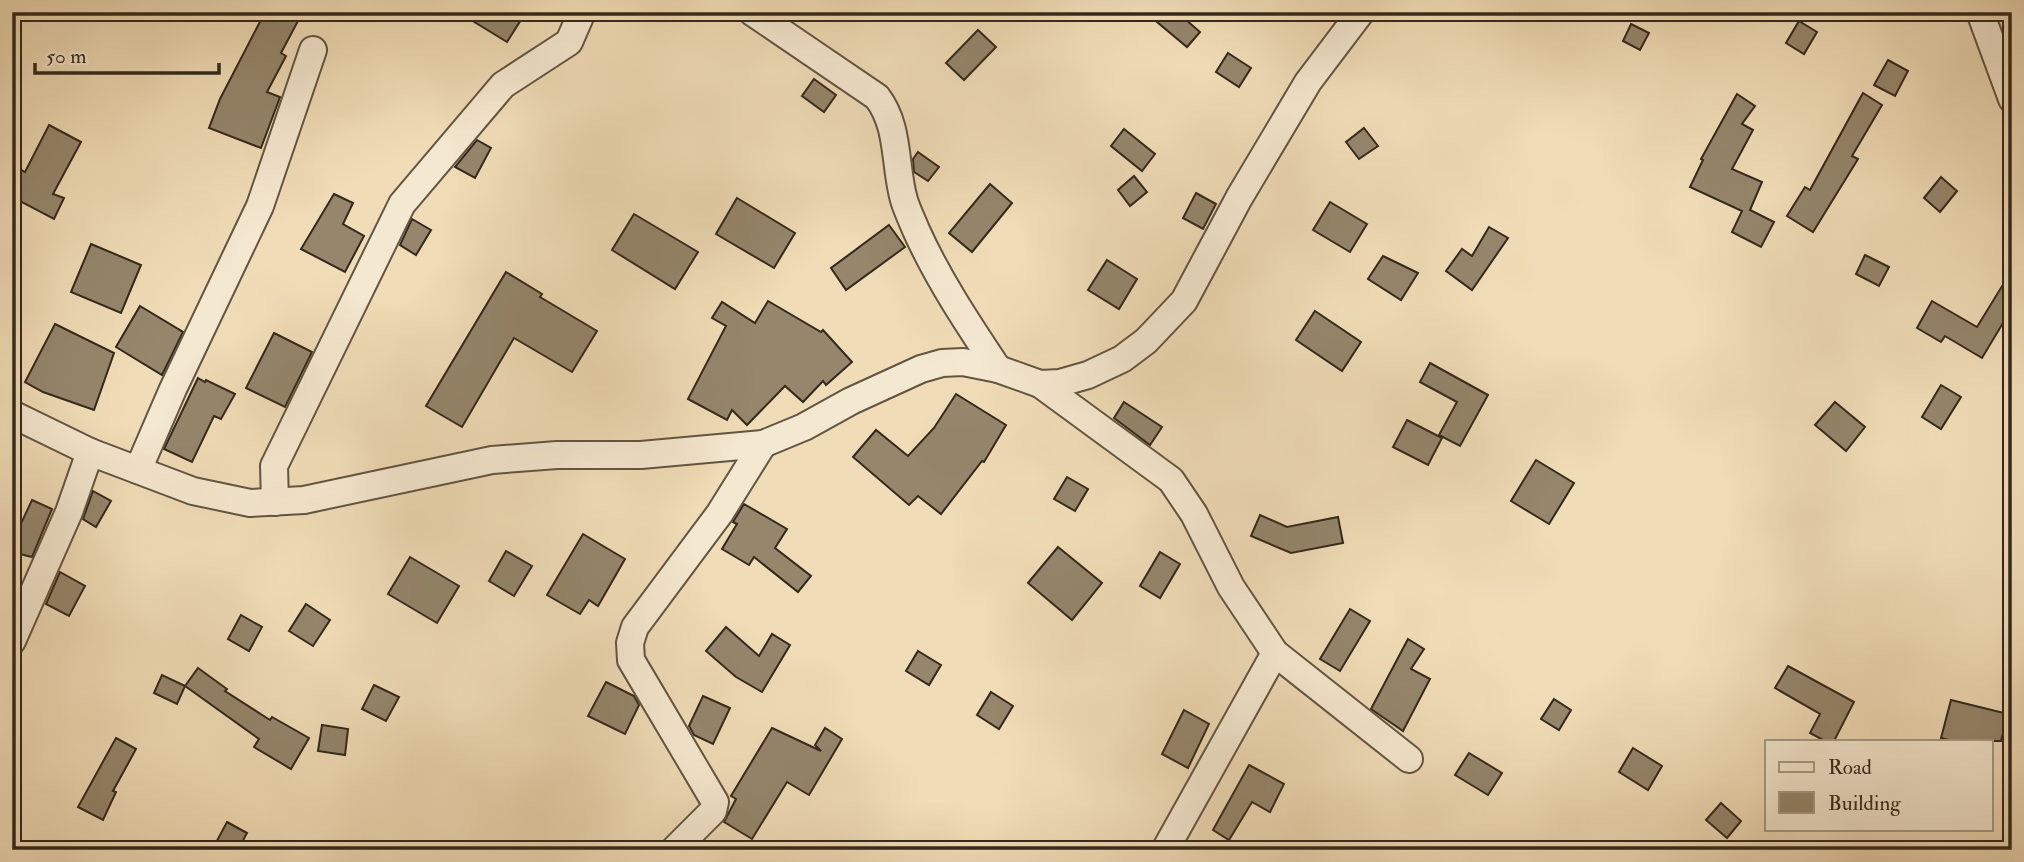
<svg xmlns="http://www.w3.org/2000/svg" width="2024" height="862" viewBox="0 0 2024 862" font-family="'IM FELL Double Pica',serif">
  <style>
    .building { fill: #95866c; stroke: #33281c; stroke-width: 2 }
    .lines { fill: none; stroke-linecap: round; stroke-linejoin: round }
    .minor-casing { stroke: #625542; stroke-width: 30 }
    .minor { stroke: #f5e8d0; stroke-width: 26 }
  </style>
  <rect width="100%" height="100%" fill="#f0dcb6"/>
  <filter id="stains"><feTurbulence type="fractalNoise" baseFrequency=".00286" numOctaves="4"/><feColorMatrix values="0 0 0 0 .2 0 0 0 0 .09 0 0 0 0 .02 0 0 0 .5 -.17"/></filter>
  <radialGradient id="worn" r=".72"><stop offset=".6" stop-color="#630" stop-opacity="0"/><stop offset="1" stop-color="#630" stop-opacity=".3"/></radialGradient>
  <g class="building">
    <path d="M265,12H281L298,21L281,53L286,56L267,92L280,97L261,148L209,128L220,99Z"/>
    <path d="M458,12H526L507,42Z"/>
    <path d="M1145,12H1177L1200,32L1187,47Z"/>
    <path d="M1799,21L1817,32L1804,54L1786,43Z"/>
    <path d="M1631,24L1649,33L1640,50L1623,41Z"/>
    <path d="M978,30L996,47L964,80L946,63Z"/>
    <path d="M1228,53L1251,68L1239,87L1216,72Z"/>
    <path d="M1888,60L1908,71L1895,96L1874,85Z"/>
    <path d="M814,79L836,95L824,112L802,96Z"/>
    <path d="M1863,93L1882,105L1852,156L1858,159L1813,232L1787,216L1805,187L1810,190Z"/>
    <path d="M1737,94L1755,106L1742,124L1753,130L1732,169L1762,182L1750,210L1774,222L1761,247L1732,232L1742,211L1690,187L1703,160L1701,159Z"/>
    <path d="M49,125L81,142L53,194L64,198L54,219L12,197V182L20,169L25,172Z"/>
    <path d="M1364,128L1378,146L1359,159L1346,142Z"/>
    <path d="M1124,129L1155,154L1142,171L1111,146Z"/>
    <path d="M477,140L491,148L475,178L455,167Z"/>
    <path d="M918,152L939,167L928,181L914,172L913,159Z"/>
    <path d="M1134,176L1147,192L1130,206L1118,190Z"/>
    <path d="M1941,177L1957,191L1940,212L1924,198Z"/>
    <path d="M990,184L1012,203L972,252L949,233Z"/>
    <path d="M1196,193L1216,204L1203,229L1183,218Z"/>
    <path d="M334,194L353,203L343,224L364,236L345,272L301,249Z"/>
    <path d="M737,198L795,233L774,268L716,234Z"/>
    <path d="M1330,202L1367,224L1350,252L1313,230Z"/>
    <path d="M634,214L698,252L675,289L612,250Z"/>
    <path d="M412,219L431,230L416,255L400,245Z"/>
    <path d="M889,225L905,247L846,290L831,268Z"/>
    <path d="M1489,227L1508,238L1472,290L1446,271L1462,249L1472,256Z"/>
    <path d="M91,244L141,265L121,313L71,292Z"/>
    <path d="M1865,255L1889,267L1879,286L1856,274Z"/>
    <path d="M1383,256L1418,273L1401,300L1368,279Z"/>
    <path d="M1107,260L1137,279L1119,309L1088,290Z"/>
    <path d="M2012,270V308L1982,358L1945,336L1941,342L1917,328L1932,301L1977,327Z"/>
    <path d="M506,272L542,294L540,297L597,331L572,372L514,338L462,427L426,406Z"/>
    <path d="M768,301L821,332L823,330L852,362L826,385L823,381L803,402L785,386L747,425L732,410L727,420L688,399L726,326L712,318L722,302L755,323Z"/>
    <path d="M140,306L183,332L162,375L116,347Z"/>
    <path d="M1315,311L1361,342L1342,371L1296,340Z"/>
    <path d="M55,324L114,353L94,410L43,392L25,382Z"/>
    <path d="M274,333L312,352L285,407L246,388Z"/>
    <path d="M1430,363L1488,395L1460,446L1439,435L1457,402L1420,382Z"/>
    <path d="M198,378L205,382L206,380L235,394L221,419L214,416L192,462L164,449Z"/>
    <path d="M1941,385L1961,397L1941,429L1922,417Z"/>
    <path d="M956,394L1006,425L984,462L982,461L941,514L918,496L909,505L853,457L876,430L908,456L934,428Z"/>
    <path d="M1124,402L1162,427L1150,445L1114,418Z"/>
    <path d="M1835,402L1865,427L1846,451L1815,425Z"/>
    <path d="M1407,420L1442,438L1428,465L1393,447Z"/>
    <path d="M1536,460L1574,483L1549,524L1511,501Z"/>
    <path d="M1067,477L1088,489L1075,511L1054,499Z"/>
    <path d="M93,491L111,501L96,527L83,519Z"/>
    <path d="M32,500L52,509L32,557L12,552L18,530Z"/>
    <path d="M744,504L787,529L775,548L811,576L798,592L754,557L749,565L722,549L737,524L733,522Z"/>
    <path d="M1260,515L1287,527L1338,517L1343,543L1291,553L1251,536Z"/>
    <path d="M583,534L625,559L598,606L589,600L580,614L547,595Z"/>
    <path d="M1058,547L1102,583L1072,620L1028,583Z"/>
    <path d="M506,551L532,566L514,596L489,581Z"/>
    <path d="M1160,552L1180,564L1160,598L1140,586Z"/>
    <path d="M410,557L459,586L437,623L388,594Z"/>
    <path d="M60,572L85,586L69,616L46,604Z"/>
    <path d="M306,604L330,620L313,646L289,631Z"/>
    <path d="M1350,609L1370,621L1340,671L1320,659Z"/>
    <path d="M241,615L262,627L249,651L228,639Z"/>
    <path d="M726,627L759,656L772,634L790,645L762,692L736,677L706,651Z"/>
    <path d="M1408,639L1424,649L1411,669L1430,679L1403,731L1371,709Z"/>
    <path d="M918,651L941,665L929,685L906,671Z"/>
    <path d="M1788,666L1854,702L1834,741H1825L1810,733L1820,714L1775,688Z"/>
    <path d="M198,668L227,689L225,691L270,720L272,717L309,738L291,769L254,747L259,739L185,686L177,704L154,693L162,675L185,686Z"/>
    <path d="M606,682L634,696L639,705L625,734L588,716Z"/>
    <path d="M374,685L399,697L386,721L362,709Z"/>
    <path d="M991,692L1013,706L999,729L977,715Z"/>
    <path d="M703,696L730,708L713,744L694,735L689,726Z"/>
    <path d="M1554,699L1571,710L1559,730L1541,719Z"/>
    <path d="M1951,700L2008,714L2001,741H1953L1941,738Z"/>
    <path d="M1184,710L1209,724L1188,768L1162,754Z"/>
    <path d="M322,725L348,729L345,755L318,751Z"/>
    <path d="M772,728L821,751L815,745L825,728L842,739L809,795L787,782L752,839L724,822L736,799L731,796Z"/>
    <path d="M116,738L136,749L113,791L116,792L103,820L78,807Z"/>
    <path d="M1633,748L1662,766L1648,790L1619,772Z"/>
    <path d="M1469,753L1502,773L1488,795L1455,775Z"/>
    <path d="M1249,765L1284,784L1270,812L1252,802L1229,840L1213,830Z"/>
    <path d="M1721,803L1741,821L1727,838L1706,820Z"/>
    <path d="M227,822L247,833L238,850H212Z"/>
  </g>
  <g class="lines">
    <defs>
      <g id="minor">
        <path d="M752,12L877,97C900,127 894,165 904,200C907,210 912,220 916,230C938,279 968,324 998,369"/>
        <path d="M1980,12L2012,99"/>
        <path d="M1040,384L1171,480L1194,514L1231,587L1275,653L1409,759"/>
        <path d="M12,414L90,452L193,491L250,503L304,500L492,460L557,455H641L763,444L804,427L851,401L921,369L942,363L963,362L998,369L1040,384L1060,383L1088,375L1122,359L1146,341L1184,301L1239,198L1308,82L1361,12"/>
        <path d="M138,470L173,389L260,206L313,50"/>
        <path d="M275,502L274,466L402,204L503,85L569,42L582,12"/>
        <path d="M12,641L69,512L90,452"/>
        <path d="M674,850L713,811L715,802L631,660L630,643L635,627L720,513L763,444"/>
        <path d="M1165,850L1275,653"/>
      </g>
    </defs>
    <use href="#minor" class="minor-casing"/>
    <use href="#minor" class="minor"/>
  </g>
  <rect width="2024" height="862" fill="none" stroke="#f0dcb6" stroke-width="42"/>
  <rect x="14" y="14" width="1996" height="834" fill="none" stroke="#33281c" stroke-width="3.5"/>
  <rect x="21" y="21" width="1982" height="820" fill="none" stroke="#33281c" stroke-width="2"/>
  <rect x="1765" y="740" width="228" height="91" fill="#f5e8d0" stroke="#a79b88" stroke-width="2"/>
  <rect x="1779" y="762" width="35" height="10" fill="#f5e8d0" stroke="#a79b88" stroke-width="2"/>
  <text x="1828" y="774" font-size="21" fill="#33281c">Road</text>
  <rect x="1779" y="792" width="35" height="21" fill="#95866c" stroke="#a79b88" stroke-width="2"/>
  <text x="1828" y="810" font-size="21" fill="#33281c">Building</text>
  <path d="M35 63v10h184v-10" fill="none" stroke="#33281c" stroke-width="3.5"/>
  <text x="46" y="63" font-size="21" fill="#33281c" stroke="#f5e8d0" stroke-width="5" paint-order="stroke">50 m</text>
  <rect width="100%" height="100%" filter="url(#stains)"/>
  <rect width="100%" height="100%" fill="url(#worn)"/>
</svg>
